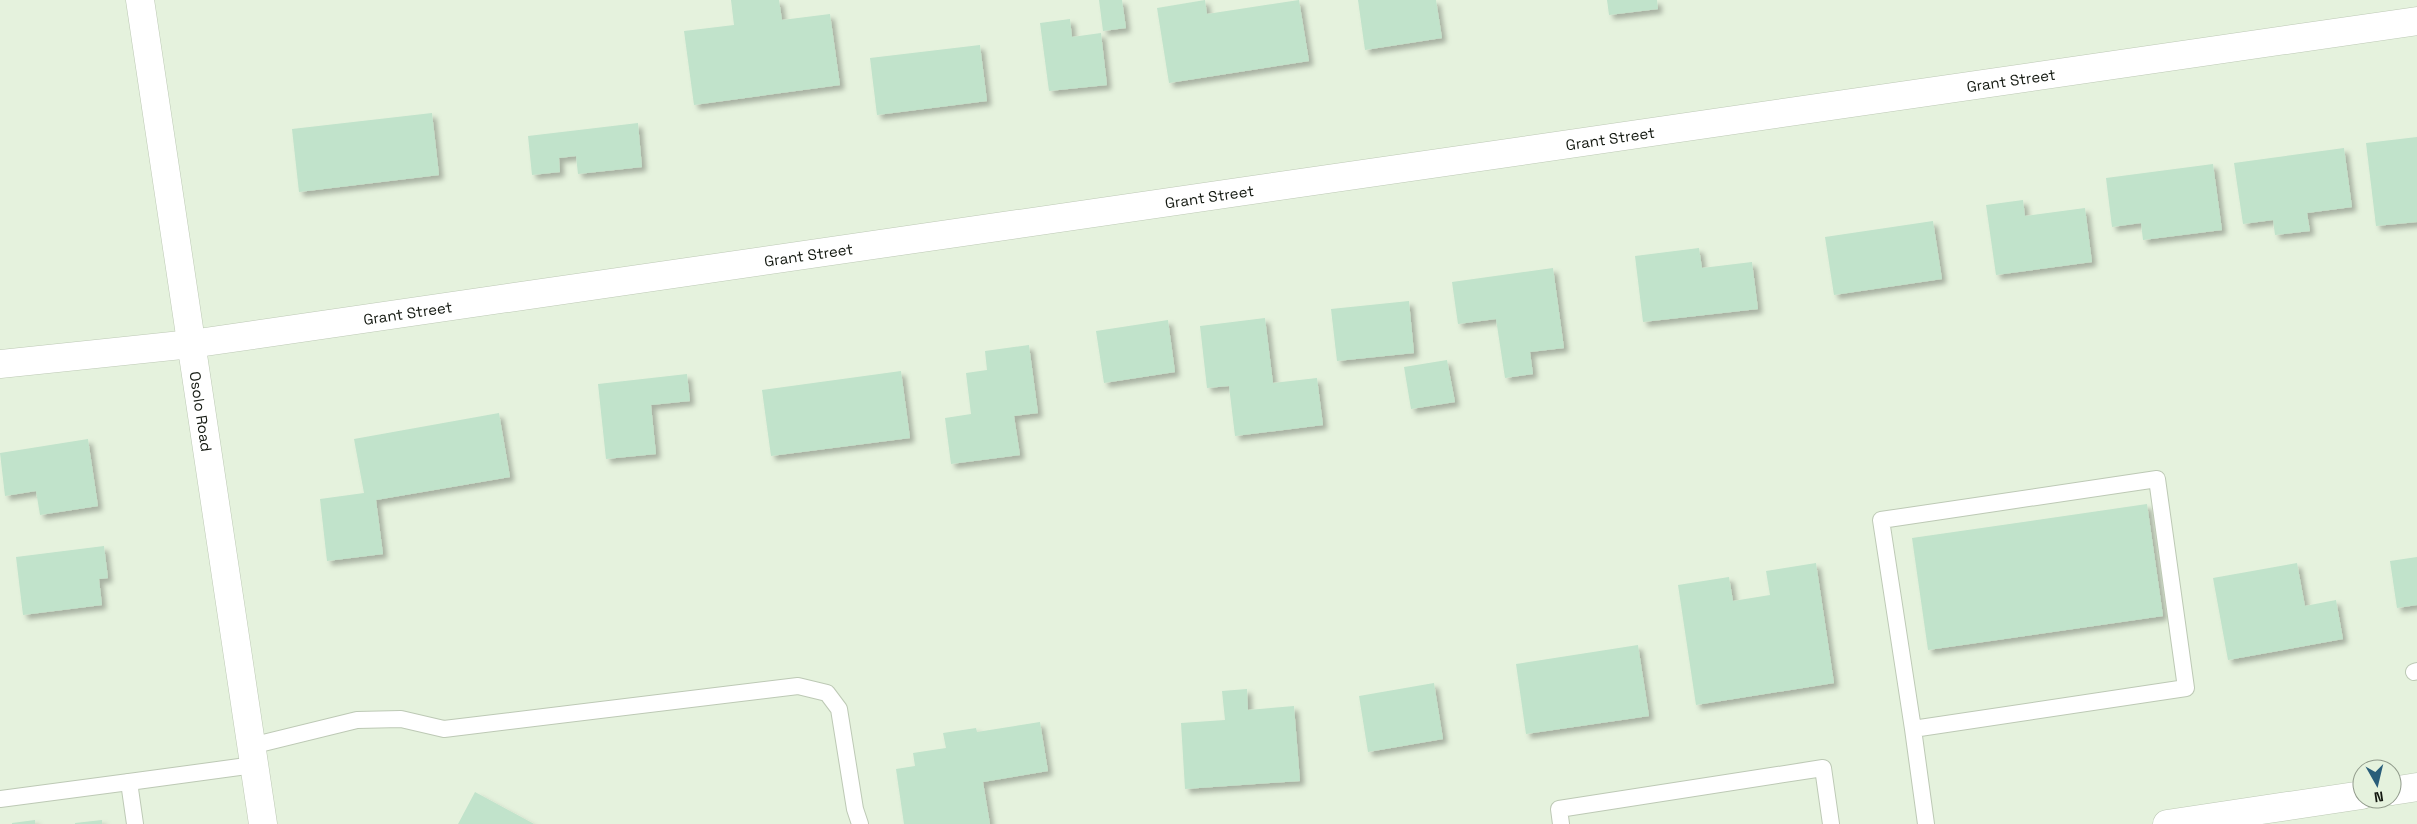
<svg xmlns="http://www.w3.org/2000/svg" width="2417" height="824" viewBox="0 0 2417 824" font-family="'Space Grotesk',sans-serif">
  <style>
    .building { fill: #c1e3cb; filter: url(#shadow) }
    .lines { fill: none; stroke-linecap: round; stroke-linejoin: round }
    .lane-casing { stroke: #bdc9b5; stroke-width: 18 }
    .street-casing { stroke: #bdc9b5; stroke-width: 29 }
    .secondary-casing { stroke: #bdc9b5; stroke-width: 29 }
    .lane { stroke: #fff; stroke-width: 16 }
    .street { stroke: #fff; stroke-width: 28 }
    .secondary { stroke: #fff; stroke-width: 28 }
    .labels { text-anchor: middle; dominant-baseline: central; stroke-width: 4.5; stroke-linejoin: round; paint-order: stroke }
    .street-label { font-size: 15px; fill: #131810; stroke: #e5f2dd }
  </style>
  <defs>
    <filter id="shadow"><feDropShadow dx="4.5" dy="4.5" stdDeviation="2.5" flood-color="#0004"/></filter>
  </defs>
  <rect width="100%" height="100%" fill="#e5f2dd"/>
  <g class="building">
    <path d="M731,0H779L782,20L830,14L840,85L694,105L684,31L734,25Z"/>
    <path d="M1099,0H1122L1126,28L1103,31Z"/>
    <path d="M1205,0L1207,14L1299,0L1309,61L1169,83L1157,8Z"/>
    <path d="M1358,0H1436L1442,38L1365,50Z"/>
    <path d="M1607,0H1657L1658,9L1609,15Z"/>
    <path d="M1070,19L1072,37L1101,33L1107,85L1049,91L1040,23Z"/>
    <path d="M980,45L987,101L877,115L870,58Z"/>
    <path d="M432,113L439,175L299,192L292,129Z"/>
    <path d="M638,123L642,167L578,174L576,156L559,158L560,172L532,175L528,136Z"/>
    <path d="M2417,137V222L2376,226L2366,143Z"/>
    <path d="M2344,148L2352,207L2307,213L2310,231L2275,235L2273,220L2243,224L2234,163Z"/>
    <path d="M2213,164L2222,230L2143,240L2141,223L2112,227L2106,178Z"/>
    <path d="M2023,200L2025,216L2085,208L2092,262L1996,275L1986,205Z"/>
    <path d="M1933,221L1942,279L1834,295L1825,237Z"/>
    <path d="M1699,248L1702,268L1752,262L1758,309L1643,322L1635,256Z"/>
    <path d="M1553,268L1564,348L1530,352L1533,374L1505,378L1496,319L1458,324L1452,282Z"/>
    <path d="M1409,301L1414,353L1337,361L1331,309Z"/>
    <path d="M1265,318L1273,383L1317,378L1323,425L1235,436L1229,386L1207,388L1200,326Z"/>
    <path d="M1168,320L1175,372L1104,383L1096,331Z"/>
    <path d="M1029,345L1038,413L1014,416L1020,455L951,464L945,418L971,414L966,373L987,370L985,351Z"/>
    <path d="M1447,360L1455,402L1411,409L1404,367Z"/>
    <path d="M901,371L910,438L771,456L762,390Z"/>
    <path d="M687,374L690,401L651,405L656,454L606,459L598,384Z"/>
    <path d="M499,413L510,477L376,500L383,554L327,561L320,499L364,493L354,439Z"/>
    <path d="M88,439L98,506L40,515L36,491L5,496L0,453Z"/>
    <path d="M2147,504L2163,616L1928,650L1912,538Z"/>
    <path d="M104,546L108,578L99,579L102,605L23,615L16,557Z"/>
    <path d="M2417,557V605L2397,608L2390,561Z"/>
    <path d="M1816,563L1834,683L1696,705L1678,585L1729,577L1733,601L1770,595L1766,571Z"/>
    <path d="M2297,563L2305,606L2336,600L2343,639L2228,660L2213,578Z"/>
    <path d="M1638,645L1649,716L1526,734L1516,664Z"/>
    <path d="M1434,683L1443,739L1368,752L1359,696Z"/>
    <path d="M1247,689L1248,710L1294,706L1300,781L1185,789L1181,723L1225,720L1222,691Z"/>
    <path d="M1040,722L1048,771L983,782L990,824H904L896,769L915,766L913,753L946,748L943,733L976,728L977,732Z"/>
    <path d="M475,792L534,824H458Z"/>
    <path d="M35,820V824H12V823Z"/>
    <path d="M102,820V824H75V823Z"/>
  </g>
  <g class="lines">
    <defs>
      <g id="lane">
        <path d="M2414,672L2417,671"/>
        <path d="M1913,729L1881,520L2157,479L2186,688L1913,729L1926,824"/>
        <path d="M251,746L357,720L401,719L444,729L798,686L827,693L839,709L855,809L860,824"/>
        <path d="M0,799L129,782"/>
        <path d="M135,824L129,782L254,765"/>
        <path d="M1561,824L1559,809L1823,768L1831,824"/>
      </g>
      <g id="street">
        <path id="s1" d="M0,364L191,344L2417,21"/>
      </g>
      <g id="secondary">
        <path id="s2" d="M140,0L263,824"/>
        <path d="M2392,791L2417,787"/>
        <path d="M2167,824L2362,795"/>
      </g>
    </defs>
    <use href="#lane" class="lane-casing"/>
    <use href="#street" class="street-casing"/>
    <use href="#secondary" class="secondary-casing"/>
    <use href="#lane" class="lane"/>
    <use href="#street" class="street"/>
    <use href="#secondary" class="secondary"/>
  </g>
  <g class="labels">
    <g class="street-label">
      <text stroke="none"><textPath href="#s1" startOffset="2031">Grant Street</textPath></text>
      <text stroke="none"><textPath href="#s1" startOffset="1626">Grant Street</textPath></text>
      <text stroke="none"><textPath href="#s1" startOffset="1221">Grant Street</textPath></text>
      <text stroke="none"><textPath href="#s1" startOffset="816">Grant Street</textPath></text>
      <text stroke="none"><textPath href="#s1" startOffset="411">Grant Street</textPath></text>
      <text stroke="none"><textPath href="#s2" startOffset="416">Osolo Road</textPath></text>
    </g>
  </g>
  <g transform="translate(2377 784) rotate(172)"><circle r="24" fill="#e5f2dd" stroke="#919b8b"/>
  <path d="M0-4L9 19L0 12L-9 19Z" fill="#2a5e7a"/>
  <text y="-8" font-size="14" font-weight="bold" text-anchor="middle" fill="#131810">N</text>
  </g>
</svg>
